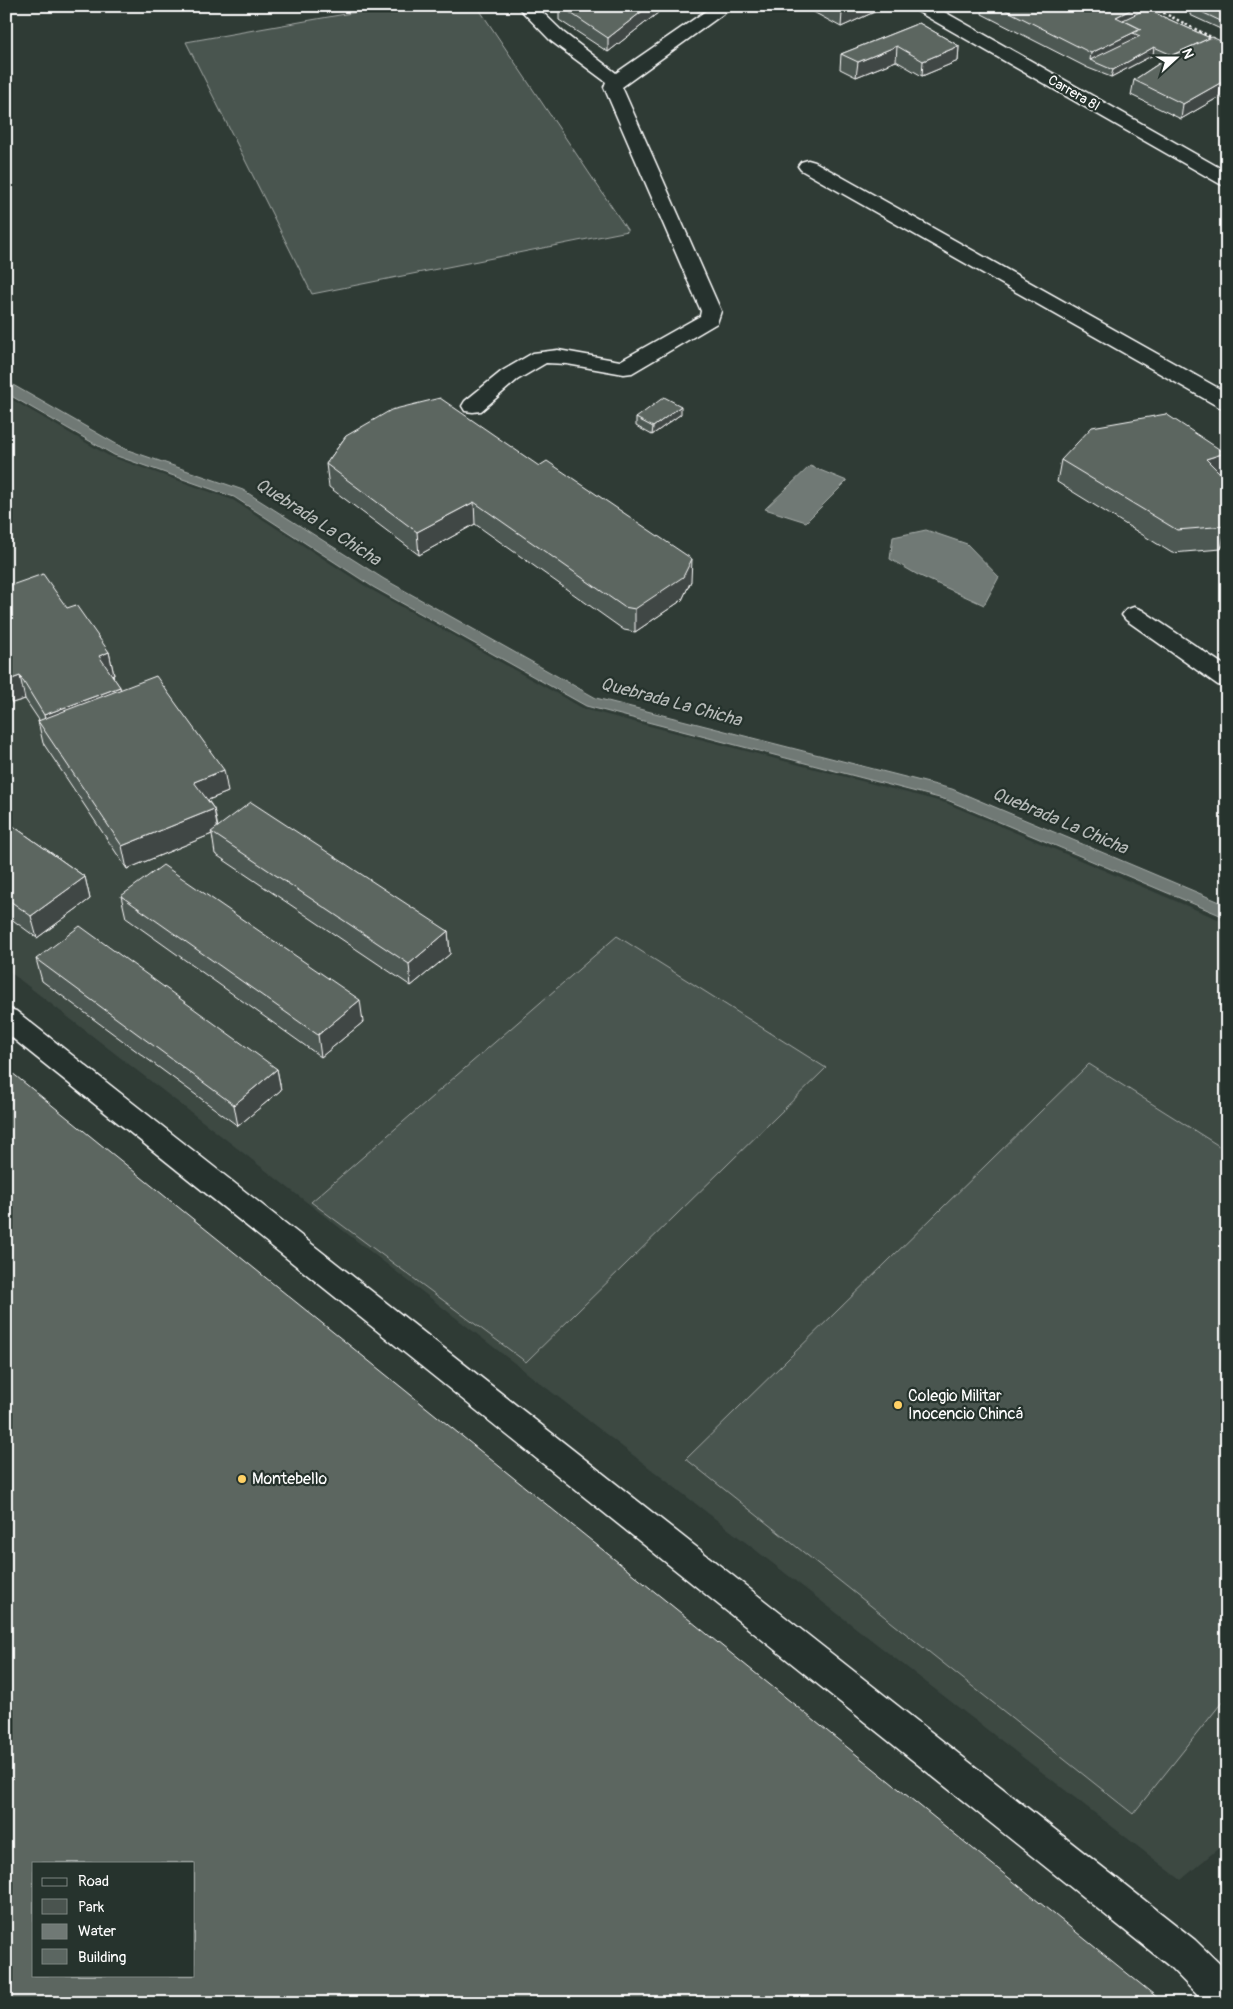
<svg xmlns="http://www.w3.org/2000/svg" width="1233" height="2009" viewBox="0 0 1233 2009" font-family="Pangolin,sans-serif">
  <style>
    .built { fill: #3c4842 }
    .green { fill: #4a544f; stroke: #a4aaa7 }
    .water { fill: #707975; stroke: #a9afac }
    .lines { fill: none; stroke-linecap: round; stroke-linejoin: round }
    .minor-casing { stroke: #fff; stroke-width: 3 }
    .path { stroke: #fff; stroke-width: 2.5; stroke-dasharray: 2.5 2.5; stroke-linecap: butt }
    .minor { fill: #26332d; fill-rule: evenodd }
    .wall { fill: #4e5853; stroke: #fff }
    .shaded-wall { fill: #404744; stroke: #fff }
    .building { fill: #5b6661; stroke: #fff; fill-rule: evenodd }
    .poi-dot { fill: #ffd166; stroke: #26332d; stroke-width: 2 }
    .labels { text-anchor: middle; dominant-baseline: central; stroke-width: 4.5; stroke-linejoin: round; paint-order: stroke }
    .far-street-label { font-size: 14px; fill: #fff; stroke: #26332d }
    .poi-label { font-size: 16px; fill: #fff; stroke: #26332d; text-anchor: start }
    .water-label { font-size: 18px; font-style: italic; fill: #b8bcba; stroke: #26332d }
  </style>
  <rect width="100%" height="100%" fill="#2f3b35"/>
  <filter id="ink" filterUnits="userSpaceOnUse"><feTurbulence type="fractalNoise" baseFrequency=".02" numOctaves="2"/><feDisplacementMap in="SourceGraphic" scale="10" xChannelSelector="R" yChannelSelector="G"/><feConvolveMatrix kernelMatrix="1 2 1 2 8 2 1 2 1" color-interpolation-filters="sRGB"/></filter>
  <g filter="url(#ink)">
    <path class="built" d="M6,396L109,456L233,500L370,589L584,709L946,803L1227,923V1841L1181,1880L6,969Z"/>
    <g class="green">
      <path d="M391,6H477L628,231L312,294L186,42Z"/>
      <path d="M617,936L826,1068L526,1362L311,1202Z"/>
      <path d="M1089,1064L1227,1151V1696L1133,1814L686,1459Z"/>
    </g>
    <g class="water">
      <path d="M6,381L125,449L243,490L384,579L596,698L952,789L1227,905V918L947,800L586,706L373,587L234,497L114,455L6,393Z"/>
      <path d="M810,466L847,481L806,522L765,509Z"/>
      <path d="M926,530L967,544L999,577L984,605L918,575L890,559L893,537Z"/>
    </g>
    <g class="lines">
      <defs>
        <g id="minor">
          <path d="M517,6H536L564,33L616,73L713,6H734L622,87L721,311L717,323L632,373L624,374L567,364L546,363L517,380L481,411L473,412L465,411L462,406L465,401L502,371L533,353L558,350L620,361L700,316L701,311L604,87L606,82L551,41Z"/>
          <path d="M912,6H934L1227,172V186L1220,184L915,10Z"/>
          <path d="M808,160L815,162L1227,393V408L1219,407L801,170L798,166L801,162Z"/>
          <path d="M1134,607L1142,610L1227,667V687L1218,685L1126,620L1122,615L1126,610Z"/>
          <path d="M6,1008L16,1011L1195,1940L1227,1971V2003H1205L1169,1966L6,1033Z"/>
        </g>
      </defs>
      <use href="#minor" class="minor-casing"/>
      <path class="path" d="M1150,6L1215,39"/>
      <use href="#minor" class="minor"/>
    </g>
    <g class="wall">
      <path d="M559,6H660L659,12L608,52L559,20Z"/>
      <path d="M808,6H883V8L841,27L808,9Z"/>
      <path d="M983,6H1146V9L1210,38L1227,44V100L1219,97L1181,119L1131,95L1134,80L1164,60L1153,55L1111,77L1088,68L982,14Z"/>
      <path d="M1227,6V32L1190,15L1191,7Z"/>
      <path d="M919,23L959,46L958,61L922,76L896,61L856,77L840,69L841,54Z"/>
      <path d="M681,414L652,435L636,426V418Z"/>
      <path d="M346,436L691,581L682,600L635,632L624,630L475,524L419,555L329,487L326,464Z"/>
      <path d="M1225,453L1221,474L1227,480V538L1221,549L1172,553L1057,482L1061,460Z"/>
      <path d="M6,587L67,608L109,652L114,675L112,676L120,687V690L228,792L208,800L214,809L218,827L448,931L450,954L411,986L215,854L212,834L127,869L43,743L38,721L39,720L25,699L12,703L6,694Z"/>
      <path d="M6,821L85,877L90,899L37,938L6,915Z"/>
      <path d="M121,896L363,1022L321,1057L126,918Z"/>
      <path d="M36,959L277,1069L281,1090L238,1126L42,981Z"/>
    </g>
    <g class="shaded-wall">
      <path d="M649,6H660L659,12L608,52V38Z"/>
      <path d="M855,6H883V8L841,27L842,12Z"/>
      <path d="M1138,6H1146L1145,16L1122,28L1116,17Z"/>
      <path d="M1141,29L1138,44L1090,60L1091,53Z"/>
      <path d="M897,46L896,61L856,77L858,62Z"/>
      <path d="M959,46L958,61L922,76L923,61Z"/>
      <path d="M1154,47L1153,55L1111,77L1113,70Z"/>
      <path d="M1222,82L1219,97L1181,119L1183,104Z"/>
      <path d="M681,406V414L652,435L653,427Z"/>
      <path d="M1225,453L1220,475L1206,459Z"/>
      <path d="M474,502L475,524L419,555L417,532Z"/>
      <path d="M1227,525V538L1221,549L1226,526Z"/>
      <path d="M692,559L691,581L682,600L635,632V609Z"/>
      <path d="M109,652L114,675L103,679L99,656Z"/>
      <path d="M20,676L25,699L12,703L6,681Z"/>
      <path d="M120,687L124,710L49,737L44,715Z"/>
      <path d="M224,770L228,792L198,804L194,782Z"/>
      <path d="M214,809L218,831L211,832L212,834L127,869L122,846Z"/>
      <path d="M85,877L90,899L37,938L31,916Z"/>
      <path d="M448,931L450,954L411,986L409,964Z"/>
      <path d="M360,1000L363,1022L321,1057L318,1035Z"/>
      <path d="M277,1069L281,1090L238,1126L234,1105Z"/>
    </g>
    <g class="building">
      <path d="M560,6H649L608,38Z"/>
      <path d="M831,6H855L842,12Z"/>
      <path d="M998,6H1138L1116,17L1141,29L1091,53Z"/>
      <path d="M1193,6H1227V24L1191,7Z"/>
      <path d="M1146,9L1210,38L1172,55L1154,47L1113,70L1090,60L1140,36L1133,33L1141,29L1123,20Z"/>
      <path d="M919,23L959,46L923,61L897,46L858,62L841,54Z"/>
      <path d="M1212,37L1227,44V84L1222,82L1183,104L1134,80L1169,57Z"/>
      <path d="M664,397L681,406L653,427L636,418Z"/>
      <path d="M440,398L539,466L547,461L692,559L683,577L635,609L624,607L474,502L417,532L326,464L346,436L391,410Z"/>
      <path d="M1166,414L1225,453L1206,459L1227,480V525L1226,526L1177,530L1061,460L1092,427Z"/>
      <path d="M43,574L67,608L76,605L109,652L99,656L120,687L44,715L20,676L6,681V587Z"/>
      <path d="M156,676L224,770L194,782L214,809L122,846L38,721Z"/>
      <path d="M251,802L448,931L409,964L211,832Z"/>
      <path d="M6,821L85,877L31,916L6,898Z"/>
      <path d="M163,865L360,1000L318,1035L121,896Z"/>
      <path d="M80,926L277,1069L234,1105L36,959Z"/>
      <path d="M6,1068L1164,2003H6ZM34,1863H194V1975H34Z"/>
    </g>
  </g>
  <g class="poi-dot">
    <circle cx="898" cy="1405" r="5"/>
    <circle cx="242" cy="1479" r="5"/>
  </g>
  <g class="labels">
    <g class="far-street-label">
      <text transform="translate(1074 93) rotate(30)">Carrera 8I</text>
    </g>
    <g class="poi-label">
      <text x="908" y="1396">Colegio Militar<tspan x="908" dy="18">Inocencio Chincá</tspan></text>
      <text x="252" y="1479">Montebello</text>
    </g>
    <g class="water-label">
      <text transform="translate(318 522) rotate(33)">Quebrada La Chicha</text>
      <text transform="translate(671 702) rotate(15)">Quebrada La Chicha</text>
      <text transform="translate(1060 821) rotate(23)">Quebrada La Chicha</text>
    </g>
  </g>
  <rect width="1233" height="2009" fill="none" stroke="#26332d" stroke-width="25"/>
  <rect x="12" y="12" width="1208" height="1984" fill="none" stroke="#fff" stroke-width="2" filter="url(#ink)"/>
  <rect x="32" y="1862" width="162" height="115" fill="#26332d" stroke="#7d8581"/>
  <rect x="42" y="1878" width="25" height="8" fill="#26332d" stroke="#7d8581"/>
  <text x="78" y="1886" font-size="15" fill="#ffffff">Road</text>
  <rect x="42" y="1899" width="25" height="15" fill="#4a544f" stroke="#7d8581"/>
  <text x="78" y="1912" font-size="15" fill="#ffffff">Park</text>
  <rect x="42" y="1924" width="25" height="15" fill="#707975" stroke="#7d8581"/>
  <text x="78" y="1936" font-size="15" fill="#ffffff">Water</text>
  <rect x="42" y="1949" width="25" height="15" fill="#5b6661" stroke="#7d8581"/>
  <text x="78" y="1962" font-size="15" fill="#ffffff">Building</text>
  <g transform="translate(1176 58) rotate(69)" stroke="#26332d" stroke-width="4" paint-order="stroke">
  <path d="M0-4L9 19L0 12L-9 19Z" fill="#ffffff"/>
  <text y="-8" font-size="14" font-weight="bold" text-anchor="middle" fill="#ffffff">N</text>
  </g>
</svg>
